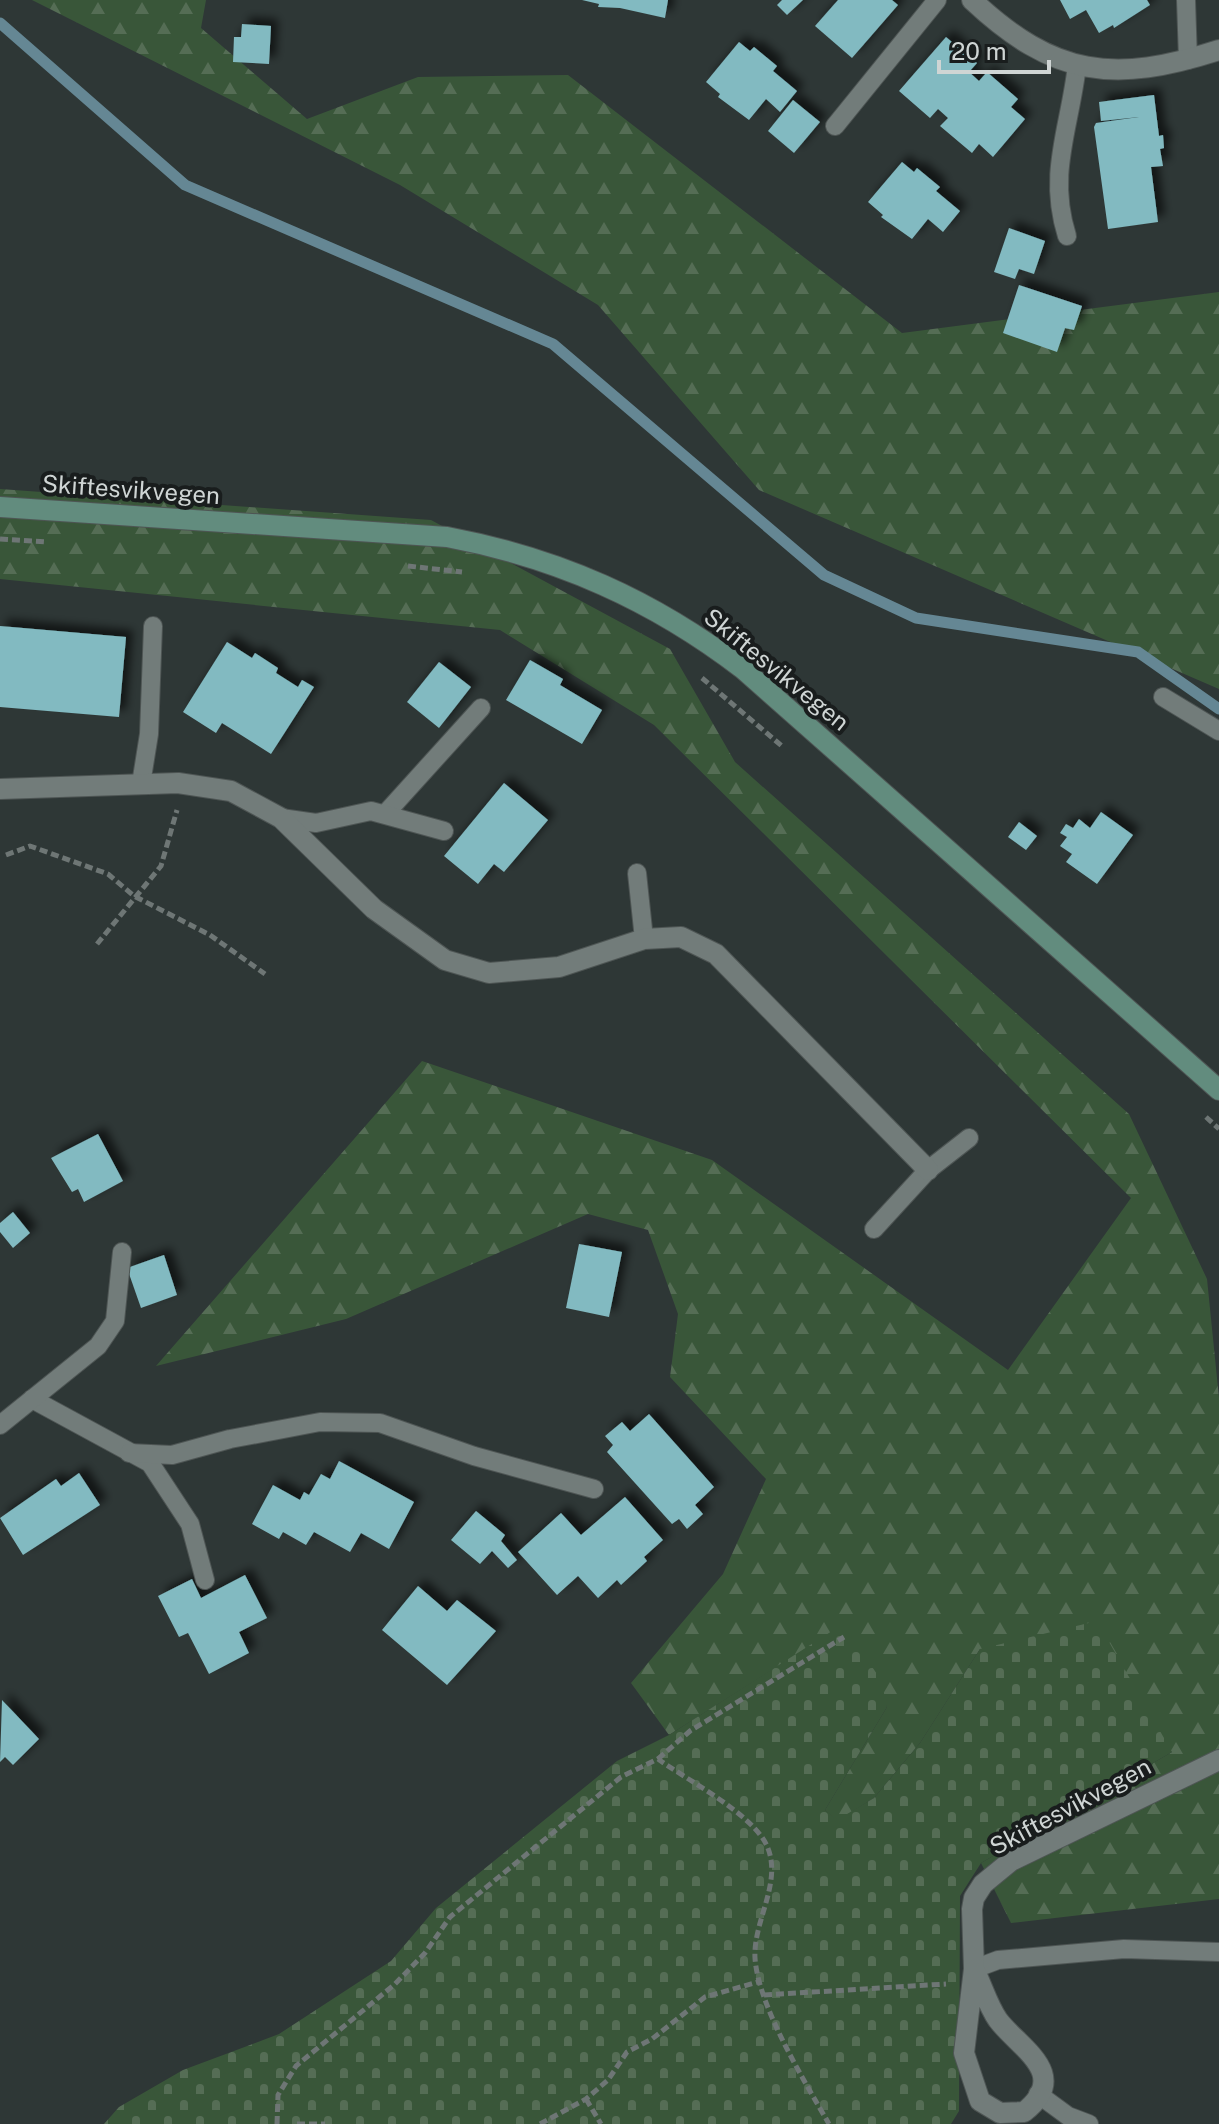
<svg xmlns="http://www.w3.org/2000/svg" width="1219" height="2124" viewBox="0 0 1219 2124" font-family="'Public Sans',sans-serif">
  <style>
    .forest { fill: url(#forest-firs) }
    .cemetery { fill: url(#cemetery-stones) }
    .lines { fill: none; stroke-linecap: round; stroke-linejoin: round }
    .stream { stroke: #658794; stroke-width: 11 }
    .building { fill: #82bac1; filter: url(#shadow) }
    .service-casing { stroke: #4e5554; stroke-width: 20 }
    .minor-casing { stroke: #4e5554; stroke-width: 22 }
    .secondary-casing { stroke: #4e5554; stroke-width: 22 }
    .path { stroke: #6e7675; stroke-width: 5; stroke-dasharray: 8 4; stroke-linecap: butt }
    .service { stroke: #727c7a; stroke-width: 18 }
    .minor { stroke: #727c7a; stroke-width: 20 }
    .secondary { stroke: #628c7e; stroke-width: 20 }
    .labels { text-anchor: middle; dominant-baseline: central; stroke-width: 8; stroke-linejoin: round; paint-order: stroke }
    .street-label { font-size: 24px; fill: #cfd5d4; stroke: #191d1d }
  </style>
  <defs>
    <pattern id="forest-firs" width="22" height="20" patternUnits="userSpaceOnUse" patternTransform="scale(2)"><rect width="22" height="20" fill="#395639"/><path d="M5 1l3.5 6h-7zM16 11l3.5 6h-7z" fill="#556d55"/></pattern>
    <pattern id="cemetery-stones" width="16" height="16" patternUnits="userSpaceOnUse" patternTransform="scale(2)"><rect width="16" height="16" fill="#395639"/><path d="M2 7V4a2 2 0 0 1 4 0v3zM10 15v-3a2 2 0 0 1 4 0v3z" fill="#556d55"/></pattern>
    <filter id="shadow"><feDropShadow dx="7" dy="-7" stdDeviation="4" flood-color="#0009"/></filter>
  </defs>
  <rect width="100%" height="100%" fill="#2e3736"/>
  <g class="forest">
    <path d="M32,0H206L201,28L307,119L418,77L568,75L902,333L1219,292V689L759,490L598,305L400,185Z"/>
    <path d="M0,489L431,520L670,649L735,762L1129,1114L1207,1279L1219,1398V1899L1011,1923L981,1863L1172,1752L980,1649L920,1743L874,1798L837,1821L825,1810L887,1707L843,1625L669,1735L631,1683L723,1574L766,1479L670,1377L678,1314L648,1230L588,1214L346,1319L156,1366L422,1061L712,1160L1008,1370L1131,1198L654,725L500,630L0,579Z"/>
  </g>
  <path class="cemetery" d="M1097,1621L1172,1752L981,1863L960,1896L959,2111L951,2124H104L119,2107L183,2070L279,2034L391,1961L436,1908L617,1761L669,1735L843,1624L881,1680L887,1707L825,1810L837,1820L874,1798L920,1743L980,1649Z"/>
  <g class="lines">
    <path class="stream" d="M0,23L185,185L553,344L824,575L916,618L1138,652L1219,709"/>
  </g>
  <g class="building">
    <path d="M582,0H668L665,18L620,8L598,7L599,4Z"/>
    <path d="M782,0H803L787,15L777,5Z"/>
    <path d="M838,0H892L898,5L852,58L815,26Z"/>
    <path d="M1060,0H1147L1150,5L1114,28L1113,25L1099,33L1086,10L1070,19Z"/>
    <path d="M242,24L271,26L269,64L233,62L234,37H241Z"/>
    <path d="M946,37L977,63L969,72L979,81L987,72L1018,99L1011,107L1025,119L993,157L979,144L972,153L940,126L948,118L938,109L930,118L899,91Z"/>
    <path d="M739,42L750,51L754,47L777,66L773,71L797,91L780,112L766,99L749,120L718,97L720,94L706,82Z"/>
    <path d="M1154,95L1159,136L1163,135L1164,148L1160,149L1163,166L1151,167L1158,222L1108,229L1094,127L1096,123L1139,117L1101,121L1099,102Z"/>
    <path d="M793,100L820,122L794,153L768,131Z"/>
    <path d="M902,162L914,172L917,168L940,187L936,191L960,211L943,232L928,219L912,239L881,217L883,215L868,202Z"/>
    <path d="M1009,228L1045,241L1034,274L1019,269L1015,279L994,272Z"/>
    <path d="M1019,285L1082,306L1074,330L1065,328L1057,352L1003,333Z"/>
    <path d="M0,626L126,637L119,717L0,707Z"/>
    <path d="M227,642L252,658L255,653L278,668L276,673L298,687L302,680L314,687L271,754L222,723L216,733L183,712Z"/>
    <path d="M530,660L563,679L560,685L602,710L582,744L506,700Z"/>
    <path d="M439,662L471,687L439,728L407,702Z"/>
    <path d="M504,783L548,820L504,872L494,864L478,884L444,856Z"/>
    <path d="M1101,812L1133,835L1097,884L1066,862L1072,854L1060,846L1067,837L1060,833L1066,824L1073,828L1079,819L1090,828Z"/>
    <path d="M1019,822L1037,836L1026,850L1008,837Z"/>
    <path d="M98,1134L123,1181L84,1202L78,1189L72,1192L51,1158Z"/>
    <path d="M13,1212L30,1233L13,1248L0,1232V1223Z"/>
    <path d="M579,1244L622,1252L609,1317L566,1308Z"/>
    <path d="M164,1255L177,1295L141,1308L127,1268Z"/>
    <path d="M649,1414L714,1487L695,1505L703,1514L687,1529L679,1519L672,1524L607,1452L613,1445L605,1436L622,1422L630,1431Z"/>
    <path d="M339,1461L414,1502L389,1549L361,1533L350,1552L314,1532L306,1545L283,1532L279,1539L252,1524L273,1485L300,1500L304,1492L309,1495L321,1474L330,1479Z"/>
    <path d="M79,1473L100,1505L23,1555L0,1518L56,1479L61,1486Z"/>
    <path d="M625,1497L663,1540L644,1557L647,1561L621,1585L617,1580L598,1598L578,1576L557,1595L518,1552L561,1513L581,1535Z"/>
    <path d="M476,1511L505,1535L501,1541L517,1560L508,1568L492,1551L480,1564L451,1540Z"/>
    <path d="M245,1575L267,1618L239,1632L249,1653L209,1674L188,1633L179,1637L158,1596L192,1579L201,1598Z"/>
    <path d="M418,1586L447,1611L457,1600L496,1631L447,1685L382,1630Z"/>
    <path d="M2,1700L39,1739L13,1765L5,1757L0,1762Z"/>
  </g>
  <g class="lines">
    <defs>
      <g id="service">
        <path d="M1186,0L1188,60"/>
        <path d="M835,126L937,0"/>
        <path d="M1067,236C1047,173 1070,128 1077,65"/>
        <path d="M1163,697L1219,731"/>
        <path d="M141,784L149,734L153,626"/>
        <path d="M386,813L481,708"/>
        <path d="M281,818L316,823L371,811L444,831"/>
        <path d="M637,873L644,939"/>
        <path d="M874,1229L928,1170L969,1138"/>
        <path d="M32,1399L150,1463L190,1524L205,1580"/>
        <path d="M0,1425L98,1346L115,1321L122,1252"/>
        <path d="M129,1453L172,1455L230,1439L320,1422L380,1423L474,1456L594,1489"/>
        <path d="M974,1969L998,1960L1124,1949L1219,1952"/>
        <path d="M1038,2094L1068,2116L1089,2124"/>
      </g>
      <g id="minor">
        <path d="M972,0C1054,77 1114,84 1219,50"/>
        <path d="M0,789L178,783L231,791L281,818L374,909L445,960L489,973L559,967L644,939L681,937L716,954L928,1170"/>
        <path d="M974,1969C982,1985 988,2006 998,2020C1019,2048 1072,2074 1024,2112L1000,2113L980,2101L964,2053L974,1969L972,1909L974,1898L983,1884L1011,1861L1219,1760"/>
      </g>
      <path id="secondary" d="M0,507L447,537C558,558 653,600 743,669L1219,1090"/>
    </defs>
    <use href="#service" class="service-casing"/>
    <use href="#minor" class="minor-casing"/>
    <use href="#secondary" class="secondary-casing"/>
    <g class="path">
      <path d="M0,539L47,542"/>
      <path d="M408,566L462,572"/>
      <path d="M702,678L783,747"/>
      <path d="M6,855L30,846L108,874L134,896L210,935L265,974"/>
      <path d="M97,944L161,866L177,810"/>
      <path d="M1206,1117L1219,1129"/>
      <path d="M658,1759L690,1731L844,1637"/>
      <path d="M764,1995L946,1984"/>
      <path d="M586,2099L601,2124"/>
      <path d="M277,2124L278,2095L296,2066L395,1984L425,1953L450,1917L621,1777L658,1759C687,1780 753,1814 767,1846C783,1882 753,1921 755,1958C758,2006 805,2082 829,2124"/>
      <path d="M297,2124H325"/>
      <path d="M540,2124L586,2099L608,2080L627,2052L652,2039L705,1997L758,1982"/>
    </g>
    <use href="#service" class="service"/>
    <use href="#minor" class="minor"/>
    <use href="#secondary" class="secondary"/>
  </g>
  <g class="labels">
    <g class="street-label">
      <text transform="translate(131 489) rotate(4)">Skiftesvikvegen</text>
      <text transform="translate(777 669) rotate(39)">Skiftesvikvegen</text>
      <text transform="translate(1070 1806) rotate(-28)">Skiftesvikvegen</text>
    </g>
  </g>
  <path d="M939 60v12h110v-12" fill="none" stroke="#cfd5d4" stroke-width="4"/>
  <text x="951" y="60" font-size="24" fill="#cfd5d4" stroke="#191d1d" stroke-width="6" paint-order="stroke">20 m</text>
</svg>
